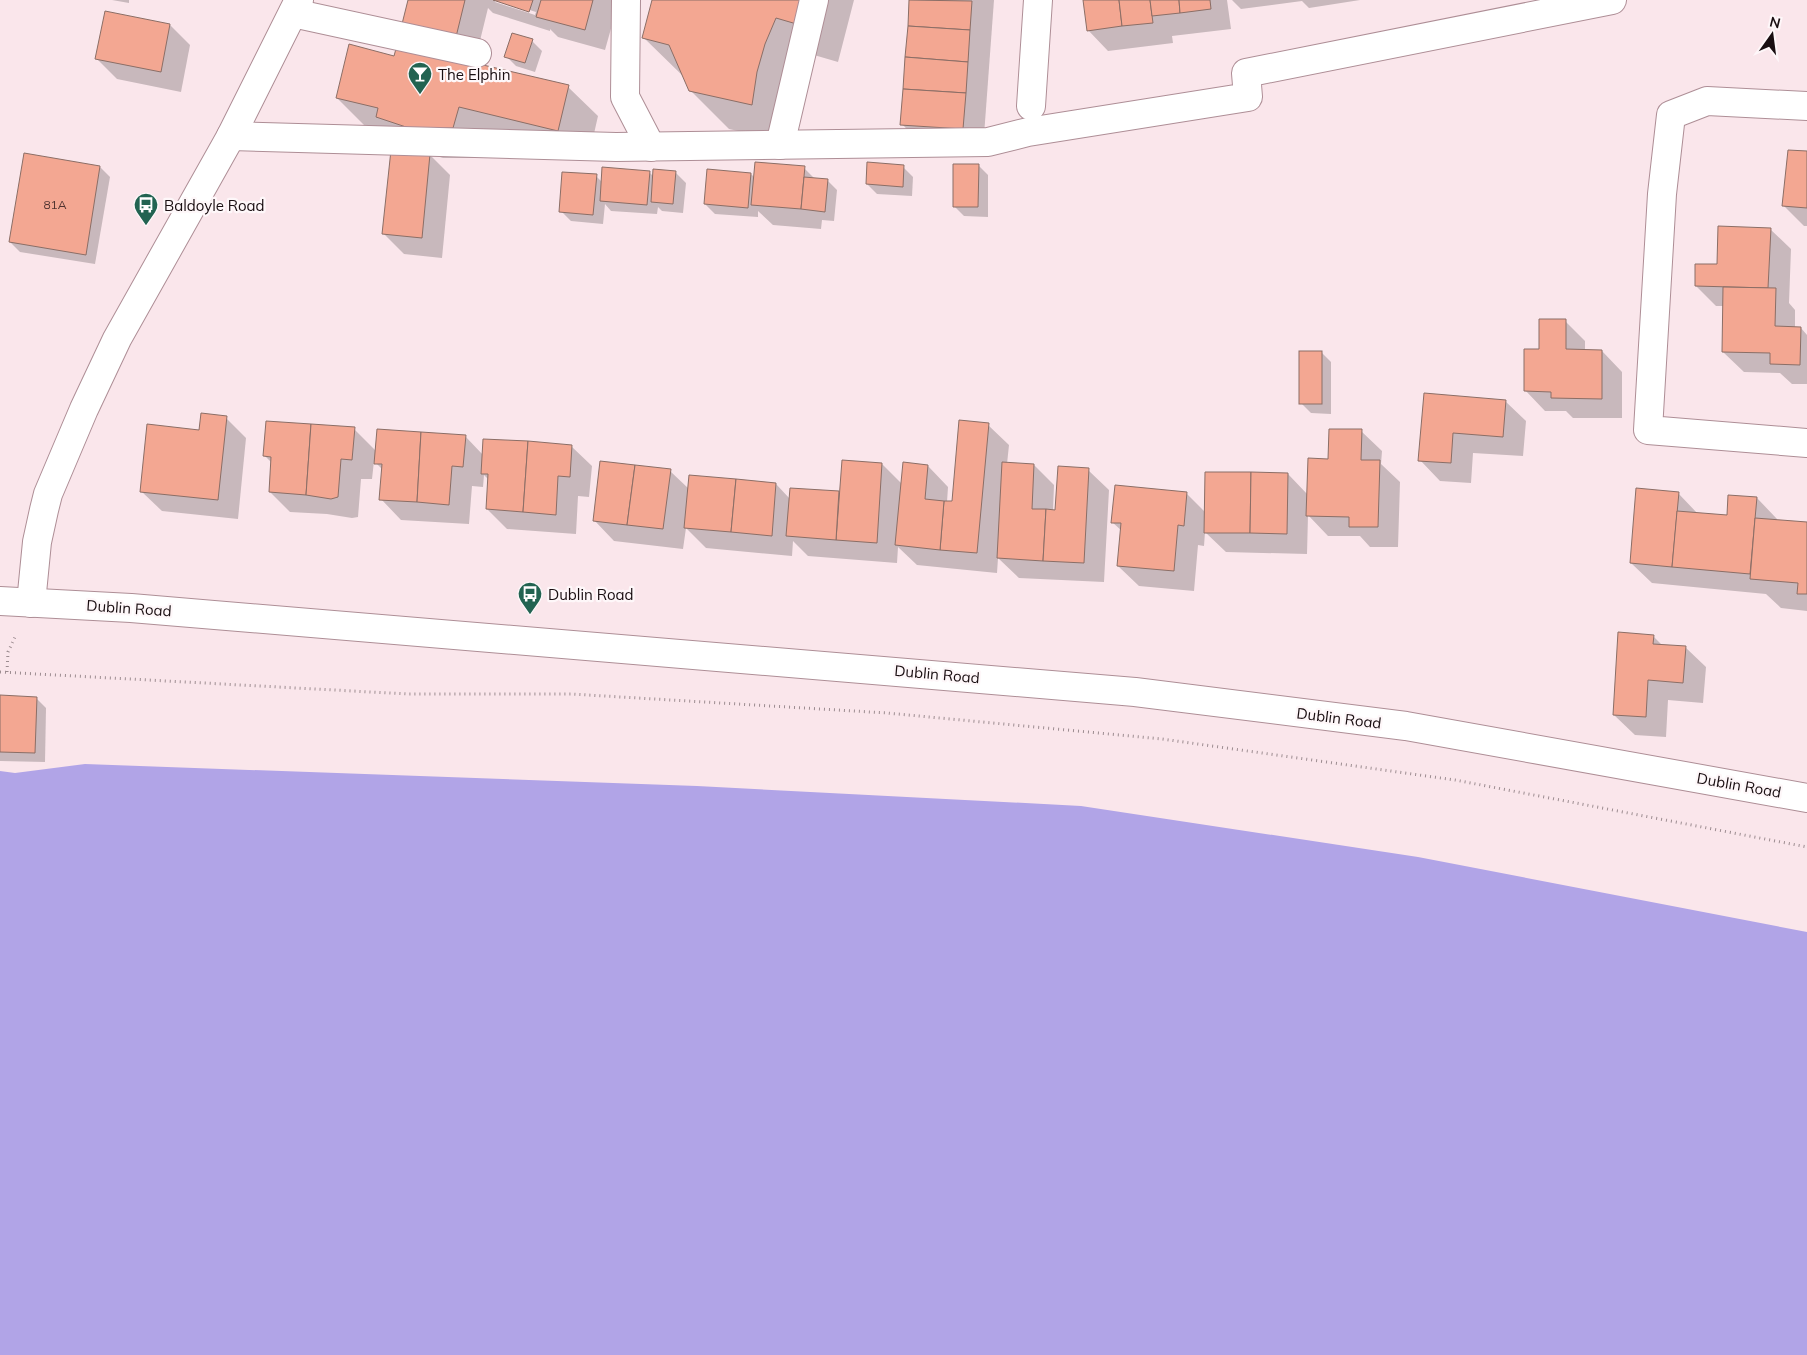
<svg xmlns="http://www.w3.org/2000/svg" width="1807" height="1355" viewBox="0 0 1807 1355" font-family="Mulish,sans-serif">
  <style>
    .water { fill: #b1a4e7 }
    .shadow { fill: #0003 }
    .building { fill: #f3a792; stroke: #8b6e66 }
    .lines { fill: none; stroke-linecap: round; stroke-linejoin: round }
    .minor-casing { stroke: #ae8e96; stroke-width: 30 }
    .major-casing { stroke: #ae8e96; stroke-width: 30 }
    .path { stroke: #9c8c90; stroke-width: 3; stroke-dasharray: 1 4; stroke-linecap: butt }
    .minor { stroke: #fff; stroke-width: 28 }
    .major { stroke: #fff; stroke-width: 28 }
    .labels { text-anchor: middle; dominant-baseline: central; stroke-width: 4.5; stroke-linejoin: round; paint-order: stroke }
    .number-label { font-size: 12px; fill: #503431 }
    .poi-label { font-size: 15px; fill: #190e11; stroke: #fef7f9; text-anchor: start }
    .street-label { font-size: 15px; fill: #190e11; stroke: #fef7f9 }
  </style>
  <rect width="100%" height="100%" fill="#fae6eb"/>
  <path class="water" d="M85,764L697,786L1081,806L1418,857L1807,932V1355H0V771L15,773Z"/>
  <g class="shadow">
    <path d="M112,0H129V3Z"/>
    <path d="M410,0H495V2L535,15L536,12L498,0H619L605,50L558,37L550,29V31L493,13L488,8L475,61Z"/>
    <path d="M653,0H854L838,62L814,55L790,142L729,129L690,90L684,77L644,38Z"/>
    <path d="M911,0H994L983,149L922,145L902,124Z"/>
    <path d="M1085,0H1227L1231,29L1172,36L1173,43L1108,51L1088,30Z"/>
    <path d="M1232,0H1360L1309,8L1302,1L1241,9Z"/>
    <path d="M170,25L190,45L181,92L117,79L97,59Z"/>
    <path d="M532,41L542,51L535,72L516,66L506,56Z"/>
    <path d="M395,57L568,87L598,116L588,160L488,136L483,158H443L407,146L367,128L337,98Z"/>
    <path d="M1807,153V226H1804L1784,206Z"/>
    <path d="M430,155L450,175L442,258L404,254L383,233Z"/>
    <path d="M978,165L988,175V217L964,216L954,206Z"/>
    <path d="M100,167L110,177L95,264L20,252L10,242Z"/>
    <path d="M903,167L913,177L912,196L877,194L867,184Z"/>
    <path d="M804,168L816,180H827L837,190L834,221L822,220L821,229L773,225L758,211V217L715,214L705,204L751,174L755,178Z"/>
    <path d="M649,172L654,177L676,173L686,183L683,213L662,211L658,207L657,214L611,211L605,204L603,224L571,221L561,211L596,176L602,182Z"/>
    <path d="M1770,229L1791,249L1789,303L1795,310V328H1801L1807,335V384H1792L1780,373L1744,372L1723,352L1724,306H1716L1696,286L1718,266Z"/>
    <path d="M1565,321L1585,341V351H1602L1622,372V418H1573L1566,411H1545L1525,390L1540,350Z"/>
    <path d="M1321,352L1331,362V414L1311,413L1301,403Z"/>
    <path d="M1425,395L1505,401L1526,421L1523,456L1473,453L1471,483L1440,481L1420,460Z"/>
    <path d="M226,418L246,438L238,519L162,511L141,491L200,431Z"/>
    <path d="M988,425L1009,445L1007,464L1034,465L1054,485L1053,511L1056,512L1088,470L1109,490L1104,582L1019,578L998,558L997,573L917,565L898,547L897,563L808,556L793,541L792,556L706,548L686,528L683,549L614,541L594,520L670,471L689,489L776,484L790,499L791,489L841,493L882,464L902,484L928,466L948,487L947,502H953Z"/>
    <path d="M354,429L376,451L465,436L483,455L571,446L592,466L589,497L578,496L576,534L507,529L487,509L489,480L484,475L483,487L472,486L469,524L401,520L381,499L383,470L374,461L372,479H361L358,517L352,518L327,514L290,512L270,492L272,463L265,456Z"/>
    <path d="M1361,431L1382,451L1381,464L1400,482L1398,547H1370L1360,536H1328L1308,515L1307,554L1226,552L1205,532L1204,546L1198,545L1194,591L1139,586L1118,566L1122,531L1112,522L1186,493L1206,513L1288,474L1308,495L1329,460Z"/>
    <path d="M1678,493L1698,514L1728,516L1757,498L1777,519V521L1807,524V611L1781,608L1766,594L1652,583L1631,563Z"/>
    <path d="M1653,636L1663,646L1685,647L1706,667L1703,703L1668,700L1666,737L1635,735L1614,715Z"/>
    <path d="M0,697L36,698L46,708L45,762L0,761Z"/>
  </g>
  <g class="building">
    <path d="M408,0H465L455,41L401,28Z"/>
    <path d="M493,0H533L529,12Z"/>
    <path d="M541,0H593L585,30L536,17Z"/>
    <path d="M652,0H806L800,25L776,18L765,44L757,72L752,105L689,91L669,45L642,38Z"/>
    <path d="M909,0L972,1L970,30L908,26Z"/>
    <path d="M1083,0H1119L1122,26L1087,31Z"/>
    <path d="M1119,0H1150L1153,23L1122,26Z"/>
    <path d="M1150,0H1179L1180,13L1152,16Z"/>
    <path d="M1179,0H1210L1211,9L1180,13Z"/>
    <path d="M105,11L170,24L161,72L95,59Z"/>
    <path d="M908,26L970,30L968,62L905,57Z"/>
    <path d="M512,33L533,39L525,63L504,57Z"/>
    <path d="M349,44L394,56L397,45L569,85L558,131L459,107L453,128L412,129L376,117L378,108L336,98Z"/>
    <path d="M905,57L968,62L966,93L903,89Z"/>
    <path d="M903,89L966,93L963,129L900,125Z"/>
    <path d="M391,150L430,154L422,238L382,234Z"/>
    <path d="M1788,150L1807,151V208L1782,206Z"/>
    <path d="M24,153L100,166L86,255L9,242Z"/>
    <path d="M755,162L805,166L801,209L751,205Z"/>
    <path d="M867,162L904,165L903,187L866,184Z"/>
    <path d="M953,164H979L978,207H953Z"/>
    <path d="M602,167L650,171L647,205L600,201Z"/>
    <path d="M653,169L676,171L673,204L651,202Z"/>
    <path d="M707,169L751,173L748,208L704,204Z"/>
    <path d="M562,172L597,174L593,215L559,212Z"/>
    <path d="M804,177L828,179L825,212L801,209Z"/>
    <path d="M1718,226L1771,228L1768,288L1695,286V264H1717Z"/>
    <path d="M1723,287L1776,288L1775,326L1801,327L1800,365L1770,364V353L1722,352Z"/>
    <path d="M1539,319H1566V349L1602,350V399L1551,398V392L1524,391V349H1539Z"/>
    <rect x="1299" y="351" width="23" height="53"/>
    <path d="M1424,393L1506,400L1503,437L1453,433L1451,463L1418,461Z"/>
    <path d="M201,413L227,416L218,500L140,492L147,424L199,430Z"/>
    <path d="M959,420L989,423L977,553L940,550L944,501H952Z"/>
    <path d="M266,421L311,424L306,495L269,492L271,457L263,456Z"/>
    <path d="M311,424L355,427L352,460L341,459L338,497L331,499L306,495Z"/>
    <path d="M377,429L421,432L417,502L379,500L382,464H374Z"/>
    <path d="M1329,429H1362L1361,460H1380L1378,527H1349V517L1306,516L1308,458L1328,459Z"/>
    <path d="M421,432L466,435L463,467L452,466L449,505L417,502Z"/>
    <path d="M483,439L528,441L523,512L486,509L488,474H481Z"/>
    <path d="M528,441L572,445L570,477L558,476L556,515L523,512Z"/>
    <path d="M842,460L882,463L877,543L836,540Z"/>
    <path d="M600,461L635,465L627,525L593,521Z"/>
    <path d="M903,462L928,465L925,499L944,501L940,550L895,545Z"/>
    <path d="M1002,462L1034,464L1032,509H1046L1043,561L997,558Z"/>
    <path d="M635,465L671,469L663,529L627,525Z"/>
    <path d="M1058,466L1089,468L1084,563L1043,561L1046,509L1055,510Z"/>
    <path d="M1205,472H1251L1250,533H1204Z"/>
    <path d="M1251,472L1288,473L1287,534L1250,533Z"/>
    <path d="M689,475L736,479L731,532L684,528Z"/>
    <path d="M736,479L776,483L772,536L731,532Z"/>
    <path d="M1115,485L1187,492L1184,526L1178,525L1174,571L1117,566L1121,523H1111Z"/>
    <path d="M790,488L839,491L836,540L786,536Z"/>
    <path d="M1636,488L1679,492L1672,567L1630,563Z"/>
    <path d="M1728,495L1757,497L1750,574L1672,567L1677,511L1727,515Z"/>
    <path d="M1755,518L1807,522V594H1797L1798,583L1750,579Z"/>
    <path d="M1618,632L1654,635L1653,644L1686,646L1683,683L1648,680L1646,717L1613,715Z"/>
    <path d="M0,695L37,697L35,753L0,752Z"/>
  </g>
  <g class="lines">
    <defs>
      <g id="minor">
        <path d="M626,0L625,97L651,147"/>
        <path d="M293,13L477,53"/>
        <path d="M1031,106L1038,0"/>
        <path d="M1807,106L1707,101L1671,115L1662,194L1648,430L1807,443"/>
        <path d="M231,136L616,147L988,142L1028,132L1248,97L1246,73L1612,0"/>
        <path d="M780,145L814,0"/>
      </g>
      <g id="major">
        <path d="M0,601L131,608L1135,692L1406,726L1807,798"/>
        <path d="M31,603L37,542L44,510L48,494L84,409L117,339L231,136L299,0"/>
      </g>
    </defs>
    <use href="#minor" class="minor-casing"/>
    <use href="#major" class="major-casing"/>
    <g class="path">
      <path d="M0,672L408,694H571L887,713L1162,739L1455,780L1807,847"/>
      <path d="M7,672L8,652L15,637"/>
    </g>
    <use href="#minor" class="minor"/>
    <use href="#major" class="major"/>
  </g>
  <defs>
    <symbol id="bar-pin" viewBox="-11 -11 22 30"><path d="M0 17L-7.5 6A9.5 9.5 0 1 1 7.5 6Z" fill="#226351" stroke="#fef7f9"/><path d="M-6-5H6L.8 .8V4.5H3.5V6h-7V4.5H-.8V.8Z" fill="#fff"/></symbol>
    <symbol id="bus-pin" viewBox="-11 -11 22 30"><path d="M0 17L-7.5 6A9.5 9.5 0 1 1 7.5 6Z" fill="#226351" stroke="#fef7f9"/><path d="M-5-6H5V4H4V6H2V4H-2V6H-4V4H-5ZM-3.5-4V0h7V-4ZM-3.5 1.2v1.5H-2V1.2ZM2 1.2v1.5H3.5V1.2Z" fill="#fff"/></symbol>
  </defs>
  <g fill-rule="evenodd">
    <use href="#bar-pin" x="406" y="60" width="28" height="38"/>
    <use href="#bus-pin" x="132" y="191" width="28" height="38"/>
    <use href="#bus-pin" x="516" y="580" width="28" height="38"/>
  </g>
  <g class="labels">
    <g class="number-label">
      <text x="55" y="204">81A</text>
    </g>
    <g class="poi-label">
      <text x="438" y="74">The Elphin</text>
      <text x="164" y="205">Baldoyle Road</text>
      <text x="548" y="594">Dublin Road</text>
    </g>
    <g class="street-label">
      <text transform="translate(129 608) rotate(4)">Dublin Road</text>
      <text transform="translate(937 674) rotate(5)">Dublin Road</text>
      <text transform="translate(1339 718) rotate(7)">Dublin Road</text>
      <text transform="translate(1739 785) rotate(10)">Dublin Road</text>
    </g>
  </g>
  <g transform="translate(1772 35) rotate(14)" stroke="#fef7f9" stroke-width="4" paint-order="stroke">
  <path d="M0-4L9 19L0 12L-9 19Z" fill="#190e11"/>
  <text y="-8" font-size="14" font-weight="bold" text-anchor="middle" fill="#190e11">N</text>
  </g>
</svg>
